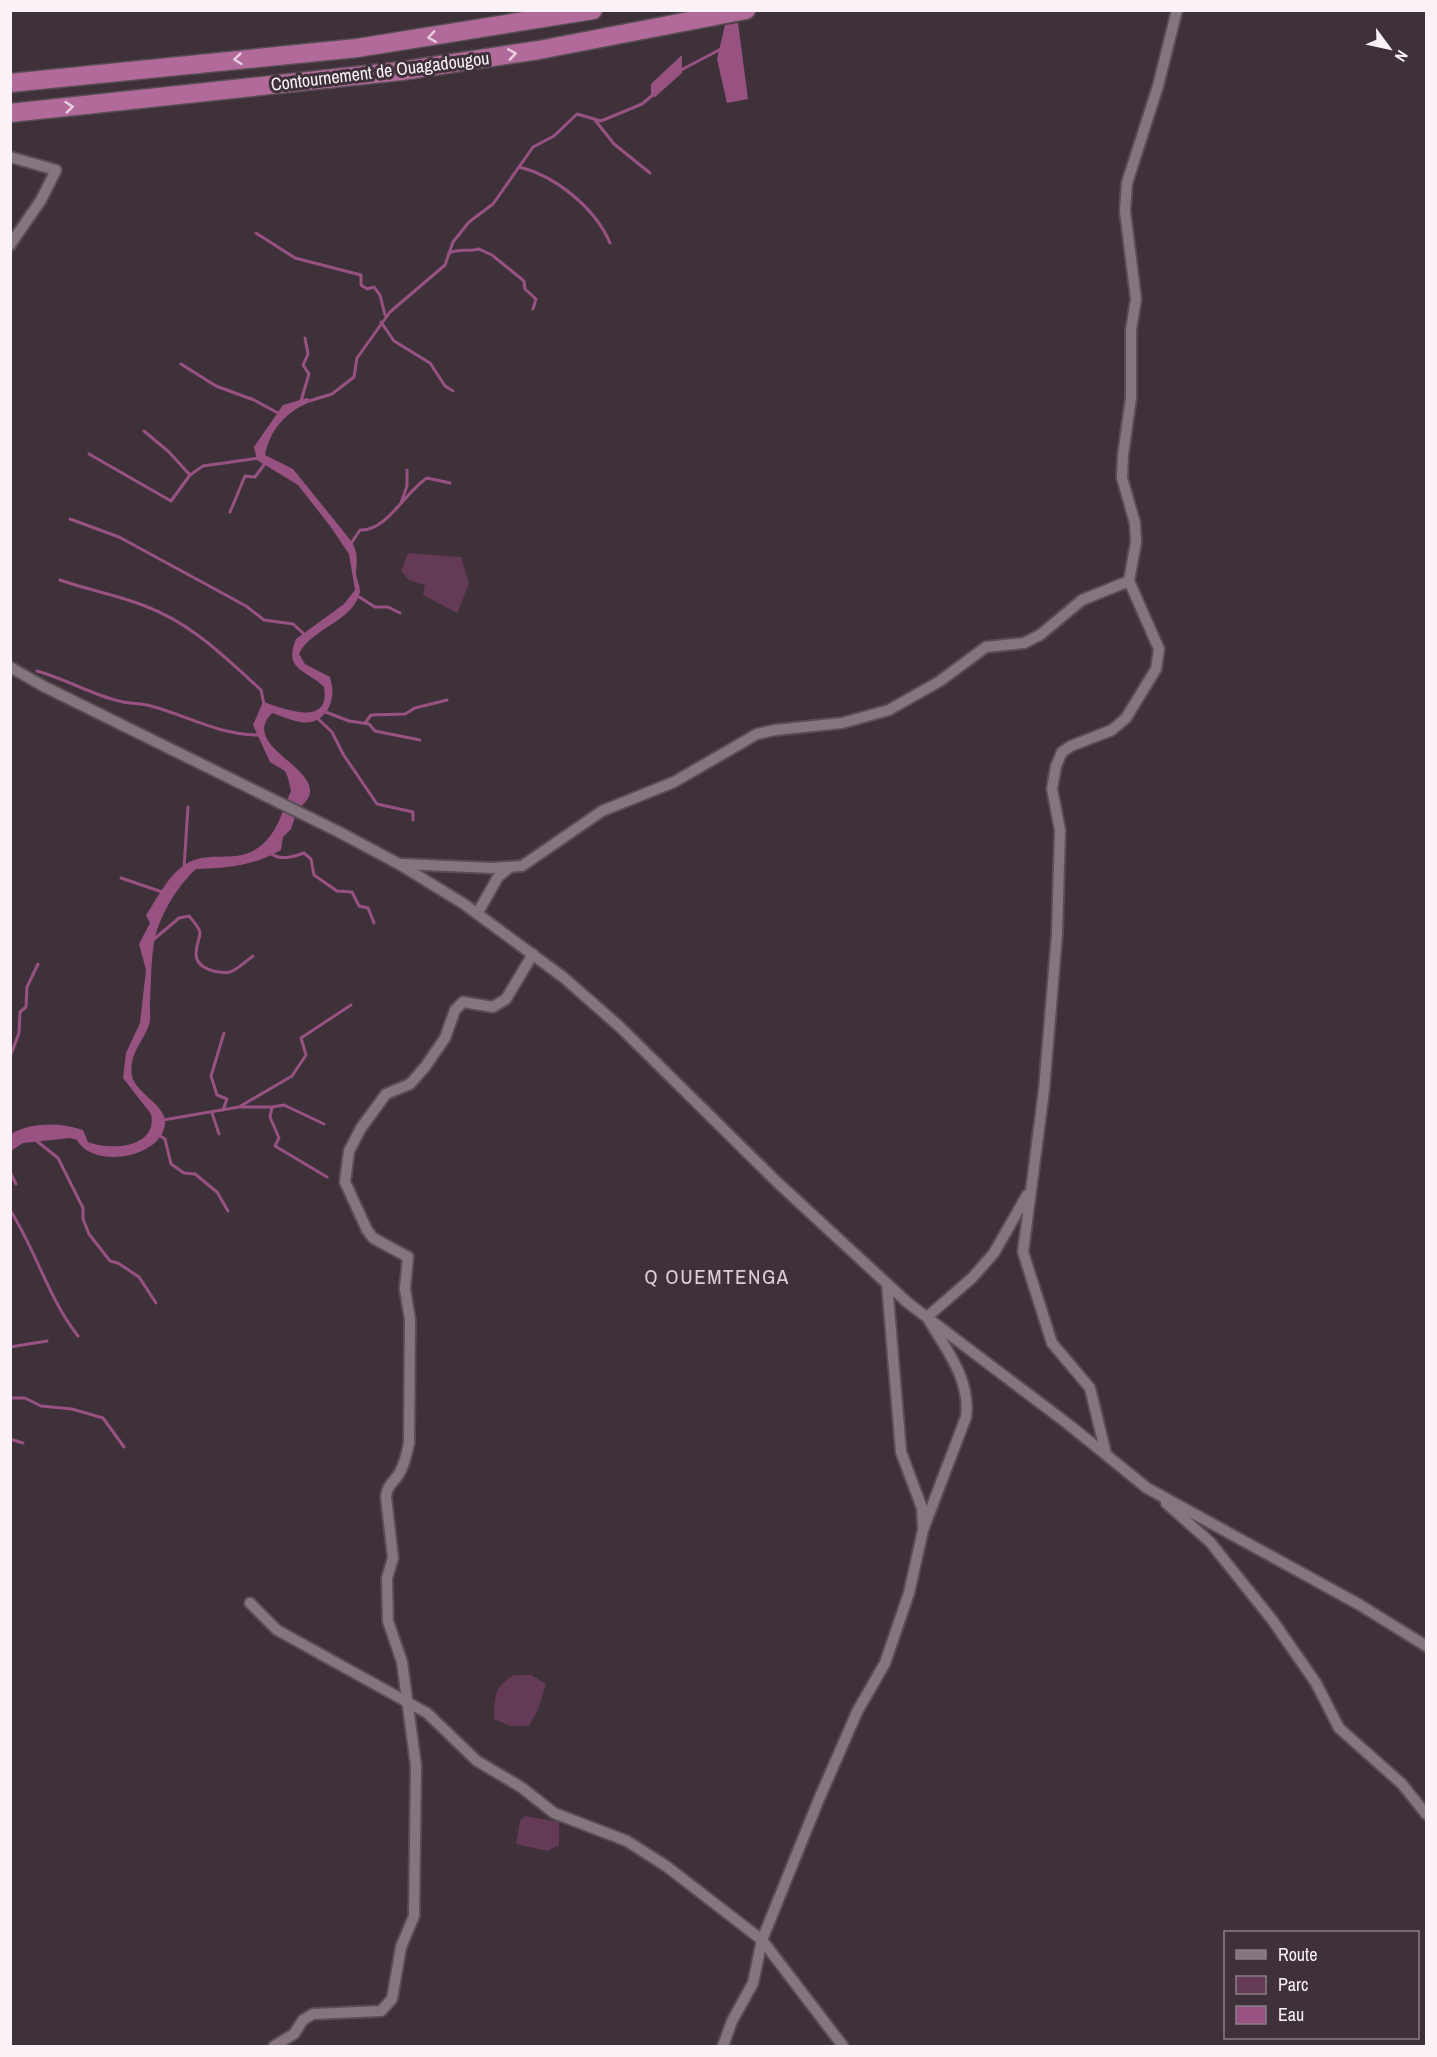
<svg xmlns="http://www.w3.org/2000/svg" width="1437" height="2057" viewBox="0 0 1437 2057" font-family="'Archivo Narrow',sans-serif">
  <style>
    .green { fill: #653a57 }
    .water { fill: #985282 }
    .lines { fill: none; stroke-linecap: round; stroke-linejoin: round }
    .stream { stroke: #985282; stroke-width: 3 }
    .street-casing { stroke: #584d54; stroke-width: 14 }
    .highway-casing { stroke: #584d54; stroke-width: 21 }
    .street { stroke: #85757f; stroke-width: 10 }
    .highway { stroke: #b26a9a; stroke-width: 18 }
    .oneway { stroke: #e9d0e0 }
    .labels { text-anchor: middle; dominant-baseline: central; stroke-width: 6; stroke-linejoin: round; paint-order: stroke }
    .street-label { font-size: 18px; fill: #fbf2f7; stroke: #3f313a }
    .quarter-label { font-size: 21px; letter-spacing: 1.5px; fill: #dfcdd8; stroke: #3f313a }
  </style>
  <rect width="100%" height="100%" fill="#3f313a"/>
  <g class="green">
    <path d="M408,553L461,557L469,584L457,613L423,595L425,585L409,580L401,571Z"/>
    <path d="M514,1675H531L546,1684L538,1709L529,1726H510L494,1719C494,1697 494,1687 514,1675Z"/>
    <path d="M525,1816L559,1822V1845L548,1851L516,1844L520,1821Z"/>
  </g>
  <g class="water">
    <path d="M738,23L748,99L727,103L717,59L725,25Z"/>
    <path d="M682,55V73L655,97L651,96V84Z"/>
    <path d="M307,398L312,400C308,404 302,405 296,409C279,421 269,434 265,455L293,469L352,542C358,553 357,560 356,573C356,579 360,585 360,591C355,621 311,628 299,654L305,664L330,677C333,688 334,698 328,709C314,732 293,720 272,713C242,744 308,763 310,790C311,798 303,804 298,810L286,803L291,791L288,778L285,771L270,762L253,725L263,702C283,708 331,729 324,687C306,669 283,671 296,639L344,604L355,590L349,554L330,526L298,485L257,460L254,447L283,405Z"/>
    <path d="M283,811L295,817L291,829L283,837L281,850C253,866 228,868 196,869C177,886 158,918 154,943C151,962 151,983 150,1002C149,1008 151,1015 150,1021C145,1041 128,1053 132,1076C136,1094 167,1105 165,1124C161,1159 92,1169 77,1140L70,1138L23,1143L11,1151V1134C30,1122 61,1122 83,1130L88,1142C110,1151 158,1148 151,1114L123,1078L126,1053L140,1023L146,970L139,944L150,923L146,915C157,899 169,874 186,864C203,854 219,858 236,856C262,853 275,833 283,811Z"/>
  </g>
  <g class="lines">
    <g class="stream">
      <path d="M681,70L723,48"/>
      <path d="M595,120L614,144L650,173"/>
      <path d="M519,167C556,176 595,208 610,243"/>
      <path d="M256,233L295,258L361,275V285L367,289L374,287L380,295L385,315"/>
      <path d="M449,253C460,248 468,252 479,249L492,255L524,281L525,289L536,299L533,309"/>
      <path d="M381,322L394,341L430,363L445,386L453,391"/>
      <path d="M181,364L216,386L254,400L278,413"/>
      <path d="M301,401L309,374L303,365L308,354L305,338"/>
      <path d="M309,401L332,394L354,377L357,358L390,312L445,265L453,242L469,222L493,204L533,147L554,136L577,114L601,121L642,104L654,94"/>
      <path d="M144,431L169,452L190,475L203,466L259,458"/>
      <path d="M89,454L171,501L190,475"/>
      <path d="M401,503L407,486V470"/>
      <path d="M230,512L245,476L255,477L266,462"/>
      <path d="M70,519L119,537L246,606L264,620L293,624L305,635"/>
      <path d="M350,545L360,530C386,532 406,491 427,478L450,483"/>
      <path d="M60,580C88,590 118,595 145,606C191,623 225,657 261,690L264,704"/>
      <path d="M356,595L375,607H388L400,613"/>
      <path d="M37,671C66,679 90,694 119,701C129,704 141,703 151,706C188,716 219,735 258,735"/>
      <path d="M323,711L349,721L369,724L375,731L420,740"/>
      <path d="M317,718L332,732L343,754L377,804L413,812V820"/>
      <path d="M365,723L371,715L405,714L415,708L447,700"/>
      <path d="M270,853C280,861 293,857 304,853L311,859L314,875L337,891L352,892L359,906L368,908L374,923"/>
      <path d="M184,868L188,807"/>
      <path d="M121,878L165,893"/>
      <path d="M153,940L179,918L189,916C208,938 197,932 196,954C196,969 218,974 230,972C237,970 246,961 253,956"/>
      <path d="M10,1057L19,1033L20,1012L26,1007L27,987L38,964"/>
      <path d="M241,1107H272L270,1117L279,1138L275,1146L327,1177"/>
      <path d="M272,1107L284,1105L324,1124"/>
      <path d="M223,1110L227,1099L217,1095L211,1076L224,1033"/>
      <path d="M212,1113L219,1134"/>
      <path d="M163,1120L239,1107L292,1076L306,1055L301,1038L351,1005"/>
      <path d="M157,1134L165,1139L171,1164L184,1173L195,1174L217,1192L228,1211"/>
      <path d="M33,1138L58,1158L83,1208V1219L89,1234L110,1261L118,1263L139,1277L156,1303"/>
      <path d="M10,1172L16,1184"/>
      <path d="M10,1210C36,1250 48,1298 78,1336"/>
      <path d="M10,1347L47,1341"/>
      <path d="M10,1398H25L41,1406L72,1409L103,1418L124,1447"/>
      <path d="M10,1439L23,1443"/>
    </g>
    <defs>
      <g id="street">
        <path d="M10,157L56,170L41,200L10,245"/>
        <path d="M10,667L43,686L339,832L399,864L464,904L563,977L620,1027L777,1182L908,1303L1068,1424L1147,1488L1360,1605L1426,1646"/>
        <path d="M402,864L492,868L522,866L602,811L674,782L757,734L775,730L842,723L889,710L940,681L986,647L1024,643L1040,635L1082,600L1129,581"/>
        <path d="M477,914L498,877L510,867"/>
        <path d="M887,1284L901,1452L922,1508L923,1526"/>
        <path d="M1106,1454L1090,1388L1052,1343L1023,1252L1044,1090L1057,934L1060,830L1052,789L1056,766L1062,752L1071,746L1112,730L1126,718L1156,669L1159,649L1129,581L1136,542L1135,523L1122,478L1123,455L1131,398V330L1136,299L1125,211L1127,183L1158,86L1177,10"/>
        <path d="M1166,1503L1210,1542L1273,1621L1316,1683L1339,1728L1402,1784L1426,1814"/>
        <path d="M250,1603L277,1630L427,1713L477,1761L521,1787L554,1813L627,1841L666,1866L762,1940L843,2046"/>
        <path d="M274,2046L294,2034L303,2020L313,2014L381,2011L392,1999L401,1947L414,1916L416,1766L402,1662L388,1621L387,1578L393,1558L386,1497C387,1484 395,1482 400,1472C405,1463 407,1453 409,1443L410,1320L405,1289L408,1257L373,1238L367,1230L345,1182L349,1151L361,1128L386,1094L410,1084L425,1067L445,1038L455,1010L463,1002L493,1007L506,999L533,954"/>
        <path d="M723,2046L732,2021L753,1983L762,1940L819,1799L857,1712L885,1663L909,1593L923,1530L966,1417C971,1379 945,1348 927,1317L972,1278L994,1253L1027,1195"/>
      </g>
      <g id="highway">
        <path d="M10,83L357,48L593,10"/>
        <path d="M10,113L401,71L539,50L746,10"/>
      </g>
    </defs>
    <use href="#street" class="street-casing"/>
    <use href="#highway" class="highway-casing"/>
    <use href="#street" class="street"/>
    <use href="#highway" class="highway"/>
  </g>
  <defs><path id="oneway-chevron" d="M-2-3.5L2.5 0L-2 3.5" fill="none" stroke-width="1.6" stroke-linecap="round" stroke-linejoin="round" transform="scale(1.5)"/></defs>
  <g class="oneway">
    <use href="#oneway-chevron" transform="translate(432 37) rotate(172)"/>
    <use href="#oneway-chevron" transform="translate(512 54) rotate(-9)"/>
    <use href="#oneway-chevron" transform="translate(238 59) rotate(175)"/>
    <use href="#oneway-chevron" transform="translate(69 107) rotate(-6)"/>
  </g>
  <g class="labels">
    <g class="street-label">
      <text transform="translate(380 71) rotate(-7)">Contournement de Ouagadougou</text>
    </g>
    <g class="quarter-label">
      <text x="717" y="1276">Q OUEMTENGA</text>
    </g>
  </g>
  <rect width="1437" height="2057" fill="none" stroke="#fbf2f7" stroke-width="24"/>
  <rect x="1224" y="1931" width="195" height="108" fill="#3f313a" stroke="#8a7e86" stroke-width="1.5"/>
  <rect x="1236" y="1950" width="30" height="9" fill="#85757f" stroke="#8a7e86" stroke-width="1.5"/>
  <text x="1278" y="1961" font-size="18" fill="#fbf2f7">Route</text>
  <rect x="1236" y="1976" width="30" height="18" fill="#653a57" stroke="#8a7e86" stroke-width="1.5"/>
  <text x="1278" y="1991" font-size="18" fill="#fbf2f7">Parc</text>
  <rect x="1236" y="2006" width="30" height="18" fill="#985282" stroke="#8a7e86" stroke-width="1.5"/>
  <text x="1278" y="2021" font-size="18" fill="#fbf2f7">Eau</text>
  <g transform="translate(1389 48) rotate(123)" stroke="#3f313a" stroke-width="4.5" paint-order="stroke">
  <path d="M0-4.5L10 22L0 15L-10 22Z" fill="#fbf2f7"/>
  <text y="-9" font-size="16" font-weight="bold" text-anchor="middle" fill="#fbf2f7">N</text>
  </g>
</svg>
